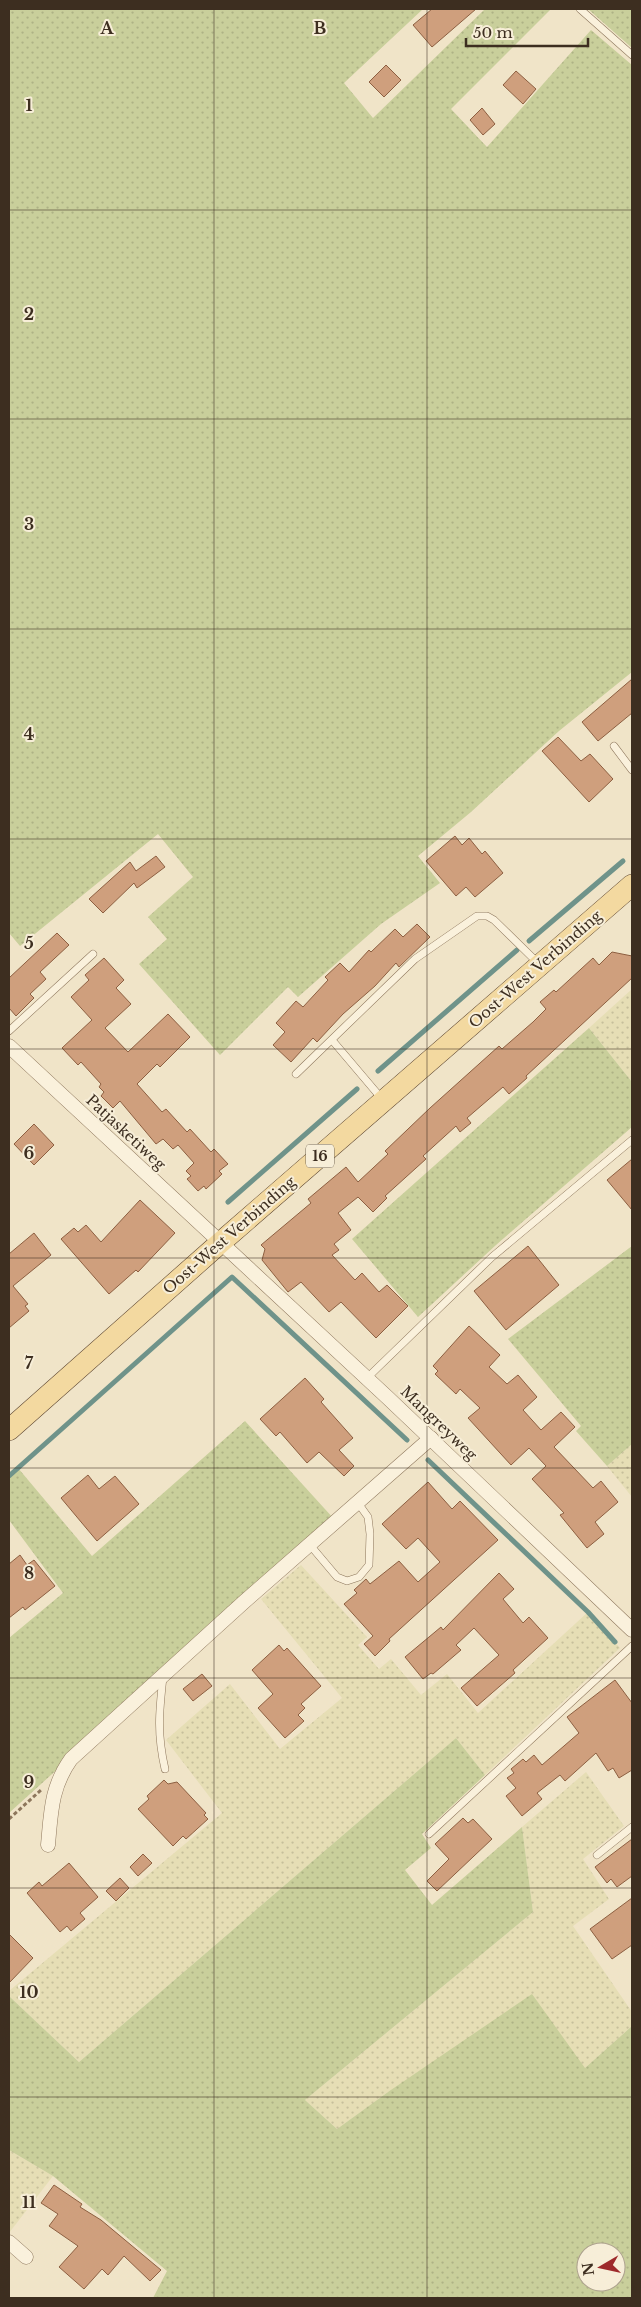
<svg xmlns="http://www.w3.org/2000/svg" width="641" height="2307" viewBox="0 0 641 2307" font-family="'Libre Baskerville',serif">
  <style>
    .farmland { fill: url(#farmland-dots) }
    .grass { fill: url(#grass-dots); fill-rule: evenodd }
    .lines { fill: none; stroke-linecap: round; stroke-linejoin: round }
    .stream { stroke: #6f938a; stroke-width: 5 }
    .building { fill: #cf9f7d; stroke: #8d5f41 }
    .lane-casing { stroke: #8d765c; stroke-width: 8 }
    .street-casing { stroke: #8d765c; stroke-width: 15 }
    .primary-casing { stroke: #5b4430; stroke-width: 22 }
    .path { stroke: #8d765c; stroke-width: 3; stroke-dasharray: 4 2.5; stroke-linecap: butt }
    .lane { stroke: #faf1dc; stroke-width: 7 }
    .street { stroke: #faf1dc; stroke-width: 14 }
    .primary { stroke: #f3d9a0; stroke-width: 21 }
    .grid { fill: none; stroke: #3d2e20; stroke-width: 1; stroke-opacity: 0.55 }
    .labels { text-anchor: middle; dominant-baseline: central; stroke-width: 4; stroke-linejoin: round; paint-order: stroke }
    .shield { fill: #f7eed8; stroke: #756857; stroke-width: 1 }
    .shield-label { font-size: 14px; font-weight: bold; fill: #3d2e20 }
    .street-label { font-size: 15px; fill: #3d2e20; stroke: #f7eed8 }
    .grid-label { font-size: 16px; text-anchor: middle; font-weight: bold; fill: #3d2e20; stroke: #f7eed8; stroke-width: 4; stroke-linejoin: round; paint-order: stroke }
  </style>
  <defs>
    <pattern id="farmland-dots" width="8" height="8" patternUnits="userSpaceOnUse" patternTransform="scale(1.25)"><rect width="8" height="8" fill="#e6deb5"/><path d="M2 2h.1M6 6h.1" fill="none" stroke="#c6bf9b" stroke-width="1.8" stroke-linecap="round"/></pattern>
    <pattern id="grass-dots" width="8" height="8" patternUnits="userSpaceOnUse" patternTransform="scale(1.25)"><rect width="8" height="8" fill="#c9cf9b"/><path d="M2 2h.1M6 6h.1" fill="none" stroke="#aeb285" stroke-width="1.8" stroke-linecap="round"/></pattern>
  </defs>
  <rect width="100%" height="100%" fill="#f0e4c8"/>
  <g class="farmland">
    <path d="M632,989V1082L589,1028Z"/>
    <path d="M632,1444V1497L607,1466Z"/>
    <path d="M301,1565L367,1637L358,1645L379,1669L391,1659L421,1695L447,1674L478,1713L588,1612L620,1648L485,1775L456,1738L79,2062L9,1996V1991L222,1813L166,1740L230,1684L280,1749L342,1698L261,1599Z"/>
    <path d="M586,1772L624,1826L583,1859L609,1899L573,1926L632,2012V2026L585,2068L388,2092L337,2129L305,2100L533,1912L522,1827Z"/>
    <path d="M9,2150L53,2176L9,2233Z"/>
  </g>
  <g class="grass">
    <path d="M9,9H423L344,83L373,118L485,9H551L451,109L487,147L591,30L632,65V672L559,731L471,812L418,856L440,883L381,924L298,997L288,987L220,1055L139,964L167,939L148,917L193,877L158,834L20,946L9,933Z"/>
    <path d="M588,9H632V48Z"/>
    <path d="M589,1028L632,1082V1127L496,1245L418,1317L352,1239Z"/>
    <path d="M632,1246V1444L607,1466L576,1431L581,1426L508,1339Z"/>
    <path d="M245,1421L334,1519L9,1813V1638L63,1593L9,1520V1476L18,1468L92,1556Z"/>
    <path d="M456,1738L485,1775L422,1834L431,1848L405,1870L432,1905L522,1827L533,1912L305,2100L337,2129L388,2092L532,1994L585,2068L632,2026V2298H153L167,2271L53,2176L9,2150V1996L79,2062ZM586,2252H616V2282H586Z"/>
  </g>
  <g class="lines">
    <g class="stream">
      <path d="M529,941L623,861"/>
      <path d="M378,1071L517,950"/>
      <path d="M228,1202L357,1089"/>
      <path d="M428,1460L588,1612L615,1642"/>
      <path d="M9,1476L232,1277L407,1440"/>
    </g>
  </g>
  <g class="building">
    <path d="M432,9H476L432,47L413,25Z"/>
    <path d="M386,65L401,80L384,97L369,82Z"/>
    <path d="M516,71L536,89L523,104L503,85Z"/>
    <path d="M482,108L495,124L483,135L470,120Z"/>
    <path d="M632,679V713L598,741L582,722Z"/>
    <path d="M558,737L581,761L590,754L613,779L589,802L542,751Z"/>
    <path d="M455,836L462,845L469,838L482,854L485,851L503,873L475,897L466,887L456,896L426,861Z"/>
    <path d="M156,856L165,867L137,888L134,883L103,913L89,899L130,862L136,871Z"/>
    <path d="M417,924L430,937L399,967L396,963L375,986L343,1014L317,1042L313,1038L291,1062L273,1045L285,1032L276,1023L296,1001L303,1007L328,980L325,977L340,963L349,972L369,950L371,952L395,929L403,937Z"/>
    <path d="M57,933L69,945L40,972L46,979L30,994L34,998L16,1016L9,1008V978Z"/>
    <path d="M612,952L632,956V978L526,1076L527,1078L509,1094L503,1087L467,1118L471,1123L460,1132L456,1126L423,1156L426,1159L385,1196L387,1198L373,1212L358,1197L338,1213L351,1230L334,1244L339,1250L332,1255L355,1280L362,1273L379,1292L387,1285L408,1306L376,1338L341,1302L329,1312L301,1282L288,1292L262,1260L265,1249L261,1245L311,1203L308,1199L346,1167L358,1182L388,1154L385,1151L430,1108L499,1046L502,1049L533,1022L546,1009L540,1002L554,990L556,992L593,958L599,965Z"/>
    <path d="M104,958L124,980L116,988L131,1004L105,1028L128,1052L168,1014L190,1037L160,1067L157,1064L137,1084L162,1112L166,1109L187,1132L190,1129L211,1152L214,1149L228,1164L219,1171L222,1174L206,1189L204,1186L198,1191L187,1179L191,1176L186,1171L194,1163L178,1145L173,1149L163,1139L156,1144L120,1101L113,1108L101,1096L104,1092L99,1087L101,1084L81,1062L78,1065L62,1048L92,1020L71,997L89,980L85,975Z"/>
    <path d="M34,1124L54,1145L34,1165L14,1144Z"/>
    <path d="M632,1159V1210L607,1180Z"/>
    <path d="M140,1200L175,1233L138,1272L136,1270L109,1294L61,1239L74,1228L78,1232L86,1225L101,1242Z"/>
    <path d="M34,1233L51,1255L13,1286L28,1304L25,1306L29,1311L9,1328V1254Z"/>
    <path d="M528,1246L559,1285L506,1330L474,1291Z"/>
    <path d="M469,1326L500,1355L489,1367L507,1384L518,1375L537,1397L523,1410L541,1430L561,1412L575,1427L554,1447L593,1488L601,1481L618,1502L595,1522L604,1534L587,1548L560,1515L564,1513L532,1479L546,1466L529,1448L511,1465L468,1418L480,1408L460,1389L456,1394L435,1374L438,1371L433,1366Z"/>
    <path d="M305,1378L324,1399L321,1402L353,1438L339,1450L354,1466L344,1476L319,1452L307,1463L280,1432L276,1436L260,1419Z"/>
    <path d="M88,1475L99,1489L115,1476L139,1504L97,1541L61,1498Z"/>
    <path d="M428,1482L452,1509L460,1501L498,1540L389,1639L390,1641L375,1656L364,1644L373,1636L344,1604L357,1593L354,1590L366,1579L370,1584L399,1561L418,1582L440,1562L418,1538L406,1549L382,1524Z"/>
    <path d="M20,1555L27,1565L34,1560L55,1586L25,1610L23,1607L9,1618V1564Z"/>
    <path d="M499,1573L514,1589L503,1599L523,1623L529,1617L548,1638L513,1670L515,1673L477,1706L461,1688L499,1655L474,1628L456,1645L461,1650L433,1674L431,1673L423,1679L405,1657L441,1627L443,1630Z"/>
    <path d="M279,1645L284,1651L287,1648L321,1686L301,1704L305,1708L298,1715L304,1721L285,1738L258,1708L273,1694L252,1670Z"/>
    <path d="M202,1674L212,1686L193,1701L183,1689Z"/>
    <path d="M615,1680L632,1703V1770L619,1778L613,1768L608,1771L596,1753L565,1781L560,1775L537,1793L542,1799L522,1816L506,1796L516,1788L507,1778L514,1773L511,1769L523,1759L526,1762L534,1755L542,1765L579,1733L567,1717Z"/>
    <path d="M164,1780L168,1784L177,1782L206,1813L204,1815L208,1819L186,1839L183,1836L173,1846L138,1809L149,1799L147,1796Z"/>
    <path d="M463,1818L468,1823L473,1819L492,1839L437,1891L427,1881L449,1859L435,1844Z"/>
    <path d="M632,1839V1876L617,1887L611,1879L607,1883L595,1867Z"/>
    <path d="M143,1854L152,1863L138,1876L130,1867Z"/>
    <path d="M69,1863L98,1897L80,1913L85,1919L71,1931L67,1926L60,1932L27,1893L39,1882L42,1886Z"/>
    <path d="M120,1878L129,1888L116,1901L106,1891Z"/>
    <path d="M632,1898V1945L612,1959L590,1929Z"/>
    <path d="M9,1934L33,1958L9,1983Z"/>
    <path d="M54,2185L82,2204L80,2207L101,2220L161,2270L150,2281L124,2256L108,2275L102,2269L84,2289L59,2267L78,2246L49,2226L58,2214L41,2203Z"/>
  </g>
  <g class="lines">
    <defs>
      <g id="lane">
        <path d="M580,9L632,55"/>
        <path d="M614,746L632,770"/>
        <path d="M9,1031L93,954"/>
        <path d="M332,1040L382,1099"/>
        <path d="M296,1074L415,959L477,916H487L494,920L539,964"/>
        <path d="M367,1378L492,1257L632,1140"/>
        <path d="M310,1545L337,1577L347,1581L359,1577L369,1565L370,1534L368,1517L358,1503"/>
        <path d="M163,1677C159,1713 157,1734 165,1769"/>
        <path d="M429,1834L632,1646"/>
        <path d="M597,1855L632,1827"/>
      </g>
      <g id="street">
        <path d="M9,1046L387,1397L632,1630"/>
        <path d="M48,1845C51,1812 51,1787 71,1759L245,1601L431,1438"/>
        <path d="M9,2242L26,2257"/>
      </g>
      <path id="primary" d="M9,1430L220,1243L632,885"/>
    </defs>
    <use href="#lane" class="lane-casing"/>
    <use href="#street" class="street-casing"/>
    <use href="#primary" class="primary-casing"/>
    <path class="path" d="M9,1819L41,1790"/>
    <use href="#lane" class="lane"/>
    <use href="#street" class="street"/>
    <use href="#primary" class="primary"/>
  </g>
  <path class="grid" d="M214,9V2298M427,9V2298M9,210H632M9,419H632M9,629H632M9,839H632M9,1049H632M9,1258H632M9,1468H632M9,1678H632M9,1888H632M9,2097H632"/>
  <g class="labels">
    <rect class="shield" x="306" y="1144.5" width="28" height="23" rx="4"/>
    <g class="shield-label">
      <text x="320" y="1156">16</text>
    </g>
    <g class="street-label">
      <text transform="translate(535 969) rotate(-41)">Oost-West Verbinding</text>
      <text transform="translate(126 1132) rotate(43)">Patjasketiweg</text>
      <text transform="translate(229 1235) rotate(-41)">Oost-West Verbinding</text>
      <text transform="translate(439 1423) rotate(44)">Mangreyweg</text>
    </g>
  </g>
  <g class="grid-label">
    <text x="107" y="34">A</text>
    <text x="320" y="34">B</text>
    <text x="29" y="111">1</text>
    <text x="29" y="320">2</text>
    <text x="29" y="530">3</text>
    <text x="29" y="740">4</text>
    <text x="29" y="949">5</text>
    <text x="29" y="1159">6</text>
    <text x="29" y="1369">7</text>
    <text x="29" y="1579">8</text>
    <text x="29" y="1788">9</text>
    <text x="29" y="1998">10</text>
    <text x="29" y="2208">11</text>
  </g>
  <rect width="641" height="2307" fill="none" stroke="#3d2e20" stroke-width="20"/>
  <g transform="translate(601 2267) rotate(261)"><circle r="24" fill="#f7eed8" stroke="#ada18e"/>
  <path d="M0-4L9 19L0 12L-9 19Z" fill="#9e2a2b"/>
  <text y="-8" font-size="14" font-weight="bold" text-anchor="middle" fill="#3d2e20">N</text>
  </g>
  <path d="M466 38v8h122v-8" fill="none" stroke="#3d2e20" stroke-width="2.5"/>
  <text x="473" y="38" font-size="15" fill="#3d2e20" stroke="#f7eed8" stroke-width="4" paint-order="stroke">50 m</text>
</svg>
